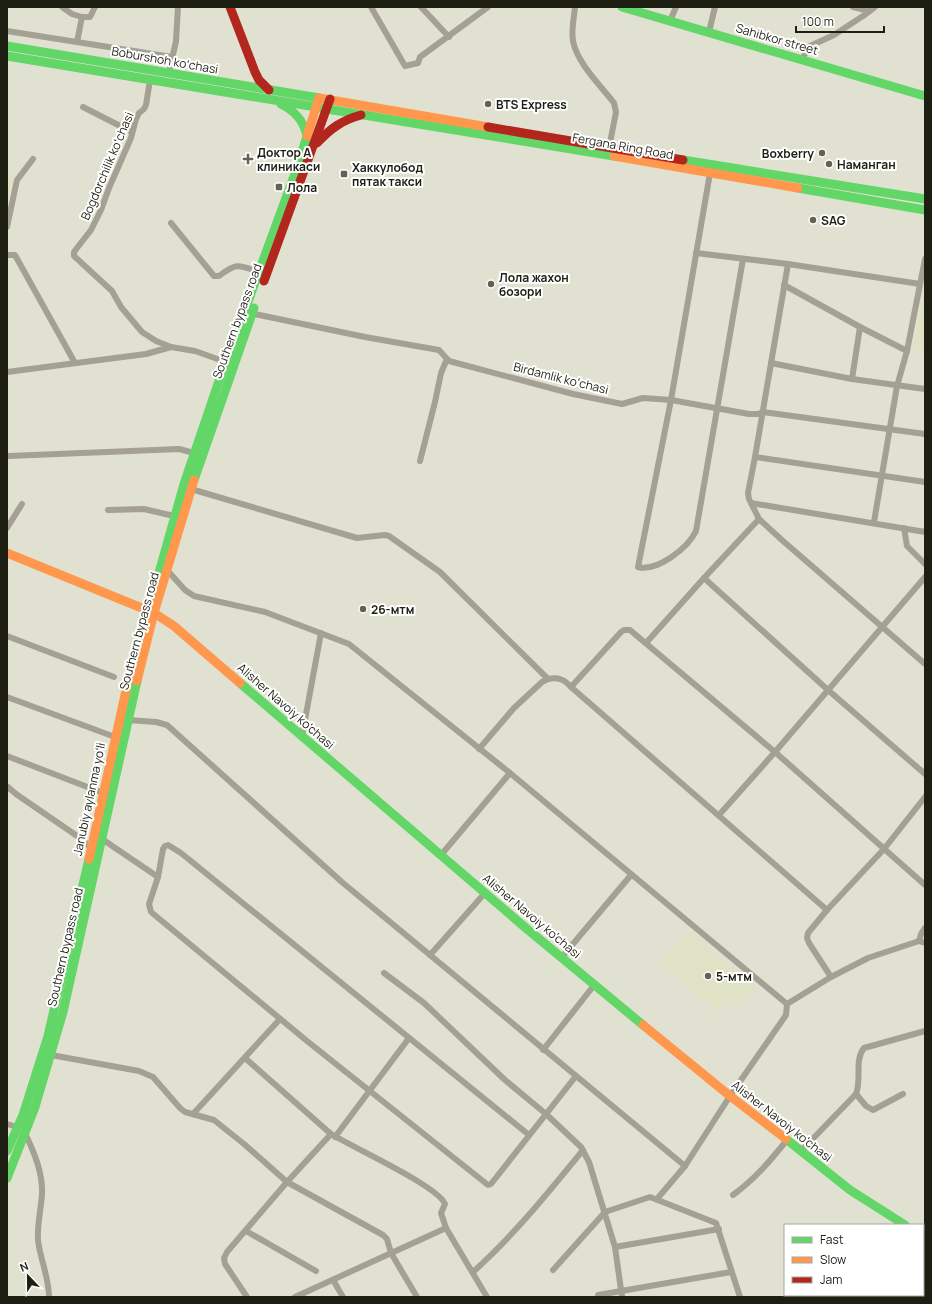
<svg xmlns="http://www.w3.org/2000/svg" width="932" height="1304" viewBox="0 0 932 1304" font-family="Manrope,sans-serif">
  <style>
    .built { fill: #dfe2c5 }
    .lines { fill: none; stroke-linecap: round; stroke-linejoin: round }
    .street { stroke: #a4a093; stroke-width: 6 }
    .fast { stroke: #63d668; stroke-width: 9 }
    .slow { stroke: #ff974d; stroke-width: 9 }
    .jam { stroke: #b3261e; stroke-width: 9 }
    .poi-dot { fill: #626355; stroke: #fff; stroke-width: 1.5 }
    .labels { text-anchor: middle; dominant-baseline: central; stroke-width: 4; stroke-linejoin: round; paint-order: stroke }
    .street-label { font-size: 12px; fill: #1e1f13; stroke: #fff }
    .poi-label { font-size: 12px; font-weight: bold; fill: #1e1f13; stroke: #fff; text-anchor: start }
  </style>
  <rect width="100%" height="100%" fill="#e0e1d0"/>
  <g class="built">
    <path d="M7,173L16,174L7,220Z"/>
    <path d="M925,282V351L913,350Z"/>
    <path d="M688,932L756,989L738,1006L728,1001L718,1012L659,962Z"/>
  </g>
  <g class="lines">
    <g class="street">
      <path d="M62,7L72,14L82,17"/>
      <path d="M371,7L405,66L418,63L420,57L488,7"/>
      <path d="M421,7L449,37"/>
      <path d="M575,7C574,18 571,30 573,41C577,63 601,86 614,103L616,112L609,148"/>
      <path d="M853,7L869,11"/>
      <path d="M670,21L676,7"/>
      <path d="M7,31L172,57"/>
      <path d="M709,32L715,7"/>
      <path d="M77,42L82,17H90L95,7"/>
      <path d="M802,59L810,46L834,35L863,16L875,7"/>
      <path d="M169,73L176,41L178,7"/>
      <path d="M150,80L146,105L144,109L139,113L136,119L131,138L109,188L101,210L91,230L77,248L74,252V256L112,291L121,307L142,332L156,341L171,347L195,351L226,362"/>
      <path d="M83,107L132,132"/>
      <path d="M710,173L671,400L638,567C657,572 688,548 696,531L743,259"/>
      <path d="M171,223L214,276H219C237,262 239,265 259,272"/>
      <path d="M7,227L17,180L33,159"/>
      <path d="M696,253L788,264L920,284"/>
      <path d="M7,255H15L75,363"/>
      <path d="M788,264L755,457L748,493L749,499L759,519L783,541L925,664"/>
      <path d="M784,285L860,327L907,351"/>
      <path d="M250,313L365,337L439,350L449,361L573,394L622,404L643,398L671,400L749,414H758L763,412L925,434"/>
      <path d="M771,363L852,379L925,389"/>
      <path d="M7,372L146,354L171,347"/>
      <path d="M852,379L860,327"/>
      <path d="M9,456L179,449L194,453"/>
      <path d="M755,457L925,482"/>
      <path d="M420,461L435,402L441,373L447,359"/>
      <path d="M191,489L357,538L385,535L389,536L440,572L548,679L542,682L514,708L479,749"/>
      <path d="M751,503L925,532"/>
      <path d="M108,510L144,509L174,516"/>
      <path d="M874,522L897,386L907,351L925,259"/>
      <path d="M7,528L22,504"/>
      <path d="M904,528L907,546L925,564"/>
      <path d="M167,570L185,590L194,596L265,612L349,644L510,773L787,1004"/>
      <path d="M704,578L828,690L925,774"/>
      <path d="M7,636L114,677"/>
      <path d="M646,643L704,578L759,519"/>
      <path d="M548,679C558,677 564,679 571,687L621,632L624,630H630L775,752L925,885"/>
      <path d="M571,687L827,910L884,849L925,797"/>
      <path d="M7,697L115,737"/>
      <path d="M128,720L156,722L167,725L343,883L685,1166"/>
      <path d="M302,736L321,633"/>
      <path d="M7,756L103,793"/>
      <path d="M7,789L8,787L16,794L80,838L91,848"/>
      <path d="M719,815L775,752L925,577"/>
      <path d="M102,839L158,877L149,904L151,912L307,1041L488,1185L491,1184L576,1076"/>
      <path d="M441,855L510,773"/>
      <path d="M158,877L163,849L165,846L168,845L181,853L529,1135"/>
      <path d="M827,910L808,933L807,938L809,943L831,977"/>
      <path d="M919,941L921,934L925,928"/>
      <path d="M430,955L485,893"/>
      <path d="M562,957L631,875"/>
      <path d="M384,973L424,1003L505,1080L546,1114L581,1147L589,1162L615,1247L622,1297"/>
      <path d="M543,1050L595,984"/>
      <path d="M51,1055L139,1071L153,1077L180,1108L185,1112L214,1120L244,1144L287,1182L383,1235L387,1239L391,1253L417,1297"/>
      <path d="M245,1058L331,1134C352,1147 438,1186 445,1204L441,1213L446,1228"/>
      <path d="M856,1094L866,1106L873,1110L903,1094"/>
      <path d="M193,1114L280,1019"/>
      <path d="M7,1124L17,1127"/>
      <path d="M25,1133C34,1152 43,1173 42,1194C41,1209 37,1225 38,1240C40,1259 49,1277 49,1297"/>
      <path d="M335,1137L409,1038"/>
      <path d="M801,1151L856,1094C862,1079 854,1060 864,1048L925,1031"/>
      <path d="M733,1195C756,1178 770,1161 787,1140"/>
      <path d="M657,1199L685,1166L730,1096L786,1015L787,1004L831,977L868,958L919,941L925,943"/>
      <path d="M246,1231L316,1271"/>
      <path d="M615,1247L719,1229"/>
      <path d="M553,1270L605,1212L650,1197L716,1223L740,1297"/>
      <path d="M473,1272C514,1235 548,1193 583,1150"/>
      <path d="M333,1280L343,1297"/>
      <path d="M598,1295L731,1272"/>
      <path d="M849,1296L850,1295"/>
      <path d="M247,1297L225,1264L224,1258L227,1252L287,1182L331,1134"/>
      <path d="M295,1297L446,1228L487,1297"/>
    </g>
    <g class="fast">
      <path d="M622,7L925,96"/>
      <path d="M7,46L319,98"/>
      <path d="M7,56L316,107"/>
      <path d="M281,104C295,111 303,120 307,135"/>
      <path d="M321,108L614,156"/>
      <path d="M683,160L925,199"/>
      <path d="M798,188L925,210"/>
      <path d="M194,480L254,308"/>
      <path d="M135,658L184,484L220,378L297,168L307,136"/>
      <path d="M240,683L527,929L643,1025"/>
      <path d="M786,1139L850,1190L905,1225"/>
      <path d="M7,1151L23,1115L48,1036L89,859"/>
      <path d="M7,1178L35,1107L63,1012L137,681"/>
      <path d="M923,1236L925,1237"/>
    </g>
    <g class="slow">
      <path d="M307,136L319,98L488,127"/>
      <path d="M614,156L798,188"/>
      <path d="M7,553L154,613L174,626L240,683"/>
      <path d="M137,681L154,613L194,480"/>
      <path d="M89,859L127,686L135,658"/>
      <path d="M643,1025L730,1096L786,1139"/>
    </g>
    <g class="jam">
      <path d="M230,7L255,72L259,80L269,90"/>
      <path d="M488,127L683,160"/>
      <path d="M317,143C330,129 342,120 361,115"/>
      <path d="M264,281L330,99"/>
    </g>
  </g>
  <g class="poi-dot">
    <circle cx="488" cy="104" r="4"/>
    <circle cx="822" cy="153" r="4"/>
    <path d="M246 153h4v4h4v4h-4v4h-4v-4h-4v-4h4z"/>
    <circle cx="829" cy="164" r="4"/>
    <rect x="340" y="170" width="8" height="8" rx="2"/>
    <rect x="275" y="183" width="8" height="8" rx="2"/>
    <circle cx="813" cy="220" r="4"/>
    <circle cx="491" cy="284" r="4"/>
    <circle cx="363" cy="609" r="4"/>
    <circle cx="708" cy="976" r="4"/>
  </g>
  <g class="labels">
    <g class="street-label">
      <text transform="translate(777 39) rotate(16)">Sahibkor street</text>
      <text transform="translate(165 60) rotate(10)">Boburshoh koʻchasi</text>
      <text transform="translate(623 146) rotate(10)">Fergana Ring Road</text>
      <text transform="translate(107 166) rotate(-67)">Bogdorchilik koʻchasi</text>
      <text transform="translate(237 321) rotate(-70)">Southern bypass road</text>
      <text transform="translate(561 378) rotate(14)">Birdamlik koʻchasi</text>
      <text transform="translate(139 631) rotate(-75)">Southern bypass road</text>
      <text transform="translate(286 706) rotate(41)">Alisher Navoiy ko'chasi</text>
      <text transform="translate(89 799) rotate(-78)">Janubiy aylanma yoʻli</text>
      <text transform="translate(532 916) rotate(40)">Alisher Navoiy ko'chasi</text>
      <text transform="translate(65 947) rotate(-77)">Southern bypass road</text>
      <text transform="translate(782 1121) rotate(38)">Alisher Navoiy ko'chasi</text>
    </g>
    <g class="poi-label">
      <text x="496" y="104">BTS Express</text>
      <text x="257" y="152">Доктор А<tspan x="257" dy="14">клиникаси</tspan></text>
      <text x="814" y="153" text-anchor="end">Boxberry</text>
      <text x="837" y="164">Наманган</text>
      <text x="352" y="167">Хаккулобод<tspan x="352" dy="14">пятак такси</tspan></text>
      <text x="287" y="187">Лола</text>
      <text x="821" y="220">SAG</text>
      <text x="499" y="277">Лола жахон<tspan x="499" dy="14">бозори</tspan></text>
      <text x="371" y="609">26-мтм</text>
      <text x="716" y="976">5-мтм</text>
    </g>
  </g>
  <rect width="932" height="1304" fill="none" stroke="#1e1f13" stroke-width="16"/>
  <rect x="784" y="1224" width="140" height="72" fill="#ffffff" stroke="#a5a5a1"/>
  <rect x="792" y="1237" width="20" height="6" fill="#63d668" stroke="#a5a5a1"/>
  <text x="820" y="1244" font-size="12" fill="#1e1f13">Fast</text>
  <rect x="792" y="1257" width="20" height="6" fill="#ff974d" stroke="#a5a5a1"/>
  <text x="820" y="1264" font-size="12" fill="#1e1f13">Slow</text>
  <rect x="792" y="1277" width="20" height="6" fill="#b3261e" stroke="#a5a5a1"/>
  <text x="820" y="1284" font-size="12" fill="#1e1f13">Jam</text>
  <g transform="translate(28 1276) rotate(338)" stroke="#ffffff" stroke-width="3" paint-order="stroke">
  <path d="M0-3L7 15L0 10L-7 15Z" fill="#1e1f13"/>
  <text y="-6" font-size="11" font-weight="bold" text-anchor="middle" fill="#1e1f13">N</text>
  </g>
  <path d="M796 26v6h88v-6" fill="none" stroke="#1e1f13" stroke-width="2"/>
  <text x="802" y="26" font-size="12" fill="#1e1f13" stroke="#ffffff" stroke-width="3" paint-order="stroke">100 m</text>
</svg>
